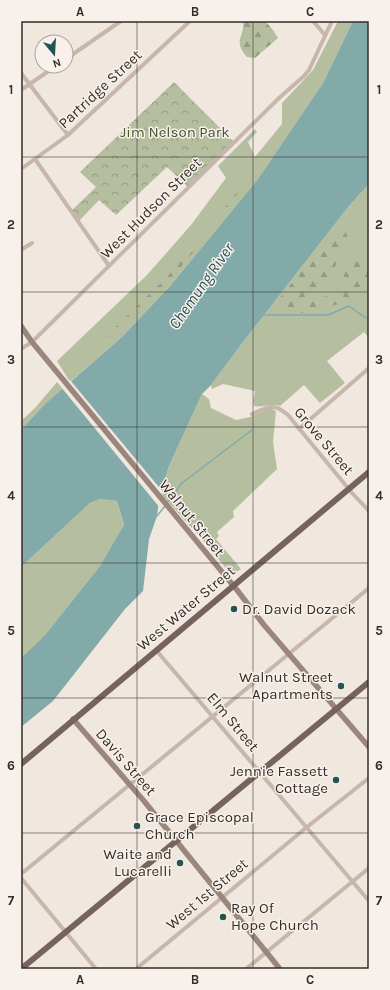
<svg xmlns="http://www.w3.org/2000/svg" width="390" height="990" viewBox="0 0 390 990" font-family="Karla,sans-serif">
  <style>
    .grass { fill: #b6bea0 }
    .forest { fill: url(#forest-firs) }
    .park { fill: url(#park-crowns) }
    .water { fill: #81aaa8 }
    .pier { fill: #f0e7df }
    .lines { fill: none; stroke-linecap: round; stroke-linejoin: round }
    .stream { stroke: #81aaa8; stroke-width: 1.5 }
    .street { stroke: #c7b6ac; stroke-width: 4 }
    .secondary { stroke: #9a867d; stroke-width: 5.5 }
    .primary { stroke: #76635d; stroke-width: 6 }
    .grid { fill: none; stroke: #362d2a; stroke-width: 1; stroke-opacity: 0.55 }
    .poi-dot { fill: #245352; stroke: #f8f1eb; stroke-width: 1.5 }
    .labels { text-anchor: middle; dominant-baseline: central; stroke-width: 3; stroke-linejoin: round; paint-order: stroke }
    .street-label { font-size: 15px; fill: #362d2a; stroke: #f8f1eb }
    .park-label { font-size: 15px; fill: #485130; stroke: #f8f1eb }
    .poi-label { font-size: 15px; fill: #362d2a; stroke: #f8f1eb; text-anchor: start }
    .water-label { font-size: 16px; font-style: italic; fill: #245352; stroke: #f8f1eb }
    .neatline { fill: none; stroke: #362d2a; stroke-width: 1.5 }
    .grid-label { font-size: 13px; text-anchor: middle; font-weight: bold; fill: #362d2a }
  </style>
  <defs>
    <pattern id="forest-firs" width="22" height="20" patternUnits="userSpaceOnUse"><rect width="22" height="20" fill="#b6bea0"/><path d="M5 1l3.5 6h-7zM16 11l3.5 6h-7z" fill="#959b83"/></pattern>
    <pattern id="park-crowns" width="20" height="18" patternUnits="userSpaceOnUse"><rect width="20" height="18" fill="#b6bea0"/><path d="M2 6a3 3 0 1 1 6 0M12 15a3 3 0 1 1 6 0" fill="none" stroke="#959b83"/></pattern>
  </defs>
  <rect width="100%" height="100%" fill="#f0e7df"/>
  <g class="grass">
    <path d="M338,21H353L323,83L258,179L171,285L122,337L70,382L57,361L147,275L191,225L226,178L218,166L255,129L257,132L248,142L255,157L282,124V103L313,70Z"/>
    <path d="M369,184V338L364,332L327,361L345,383L320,403L304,385L280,406C269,403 265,408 254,406L253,401L255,391L223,384L212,389L211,385L243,342L349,206Z"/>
    <path d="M57,382L63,389L44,405L21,430V421L35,408Z"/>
    <path d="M202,394L209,399L211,408L236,420L250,417L270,408L276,411L273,442L277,469L233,511L234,517L217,532L219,536L216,539L241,569L235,573H230L200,537L160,493L169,466Z"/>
    <path d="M100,499L117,501L124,526L100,566L45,635L21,658V567L90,503Z"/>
  </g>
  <g class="forest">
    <path d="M243,21H265L273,30L278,38L255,58L247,57C232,40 245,38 243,21Z"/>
    <path d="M250,177L195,250L151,302L122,328L85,357L167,277Z"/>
    <path d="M338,226L347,234L348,242L337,260L333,274L316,284L322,298L338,290L345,273L359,256L369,258V278L359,294L344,302L319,310L296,314L280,308L278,300Z"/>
  </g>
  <path class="park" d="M174,82L234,142L188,187L167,167L116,215L99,200L78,222L71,211L96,187L80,172Z"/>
  <path class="water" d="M353,21H369V184L349,206L243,342L211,385L202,394L169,466L160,493L157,516L149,539L143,591L125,609L53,701L21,727V658L45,635L100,566L124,525L117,501L100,499L90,503L21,567V430L44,405L122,337L171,285L258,179L323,83Z"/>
  <path class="pier" d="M70,380L163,492L160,508L61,387Z"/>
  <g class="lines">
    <g class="stream">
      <path d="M263,315H328L349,306L366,318"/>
      <path d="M167,503L182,483L252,430"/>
      <path d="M157,516L165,506"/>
    </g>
    <g class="street">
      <path d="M313,21L325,35"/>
      <path d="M66,59L121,21"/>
      <path d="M21,73L68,135"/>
      <path d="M21,90L56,66"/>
      <path d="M35,159L109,266"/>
      <path d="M21,169L68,135L190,21"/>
      <path d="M21,250L32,243"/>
      <path d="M21,349L32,342L279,98L304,76L309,70L332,21"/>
      <path d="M252,414C269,407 273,402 288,415L352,493L369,511"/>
      <path d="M299,429L369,368"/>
      <path d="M156,650L369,901"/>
      <path d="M21,874L369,588"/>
      <path d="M21,878L96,969"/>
      <path d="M136,969L307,827L369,778"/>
      <path d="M246,969L369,868"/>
    </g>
    <g class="secondary">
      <path d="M21,326L32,342L237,590L264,625L369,747"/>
      <path d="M73,719L144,801L280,969"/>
    </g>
    <g class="primary">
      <path d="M21,764L369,472"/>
      <path d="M21,969L369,682"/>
    </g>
  </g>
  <path class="grid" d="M137,21V969M253,21V969M21,157H369M21,292H369M21,427H369M21,563H369M21,698H369M21,833H369"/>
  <g class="poi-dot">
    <circle cx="234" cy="609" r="4"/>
    <circle cx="341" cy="686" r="4"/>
    <circle cx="336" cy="780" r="4"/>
    <circle cx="137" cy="826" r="4"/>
    <circle cx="180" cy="863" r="4"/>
    <circle cx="223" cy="917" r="4"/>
  </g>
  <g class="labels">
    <g class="street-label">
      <text transform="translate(100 89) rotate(-43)">Partridge Street</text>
      <text transform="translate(151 208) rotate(-45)">West Hudson Street</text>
      <text transform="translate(324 441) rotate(50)">Grove Street</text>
      <text transform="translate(192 518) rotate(51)">Walnut Street</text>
      <text transform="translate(186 608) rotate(-40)">West Water Street</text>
      <text transform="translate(233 722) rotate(50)">Elm Street</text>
      <text transform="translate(126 762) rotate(49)">Davis Street</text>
      <text transform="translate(207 894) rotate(-40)">West 1st Street</text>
    </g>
    <g class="park-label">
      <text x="175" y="132">Jim Nelson Park</text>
    </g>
    <g class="poi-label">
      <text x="242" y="609">Dr. David Dozack</text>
      <text x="333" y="677" text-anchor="end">Walnut Street<tspan x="333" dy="17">Apartments</tspan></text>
      <text x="328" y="771" text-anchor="end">Jennie Fassett<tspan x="328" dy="17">Cottage</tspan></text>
      <text x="145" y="817">Grace Episcopal<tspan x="145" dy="17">Church</tspan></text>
      <text x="172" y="854" text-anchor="end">Waite and<tspan x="172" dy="17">Lucarelli</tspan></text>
      <text x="231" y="908">Ray Of<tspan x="231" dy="17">Hope Church</tspan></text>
    </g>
    <g class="water-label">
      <text transform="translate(201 286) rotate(-55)">Chemung River</text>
    </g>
  </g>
  <rect width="390" height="990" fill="none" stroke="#f8f1eb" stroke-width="44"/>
  <g transform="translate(54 54) rotate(162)"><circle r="19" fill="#f8f1eb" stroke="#aaa39e"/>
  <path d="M0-3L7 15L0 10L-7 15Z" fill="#245352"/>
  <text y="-6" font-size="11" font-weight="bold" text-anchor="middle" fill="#362d2a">N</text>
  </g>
  <rect x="22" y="22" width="346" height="946" class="neatline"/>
  <g class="grid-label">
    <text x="80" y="16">A</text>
    <text x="195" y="16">B</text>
    <text x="310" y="16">C</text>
    <text x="11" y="94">1</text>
    <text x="379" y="94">1</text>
    <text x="11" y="229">2</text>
    <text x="379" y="229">2</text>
    <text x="11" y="364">3</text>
    <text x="379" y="364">3</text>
    <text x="11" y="500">4</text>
    <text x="379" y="500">4</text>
    <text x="11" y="635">5</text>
    <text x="379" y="635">5</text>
    <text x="11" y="770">6</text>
    <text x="379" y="770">6</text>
    <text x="11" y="905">7</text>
    <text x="379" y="905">7</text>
    <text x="80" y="984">A</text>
    <text x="195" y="984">B</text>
    <text x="310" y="984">C</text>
  </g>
</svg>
